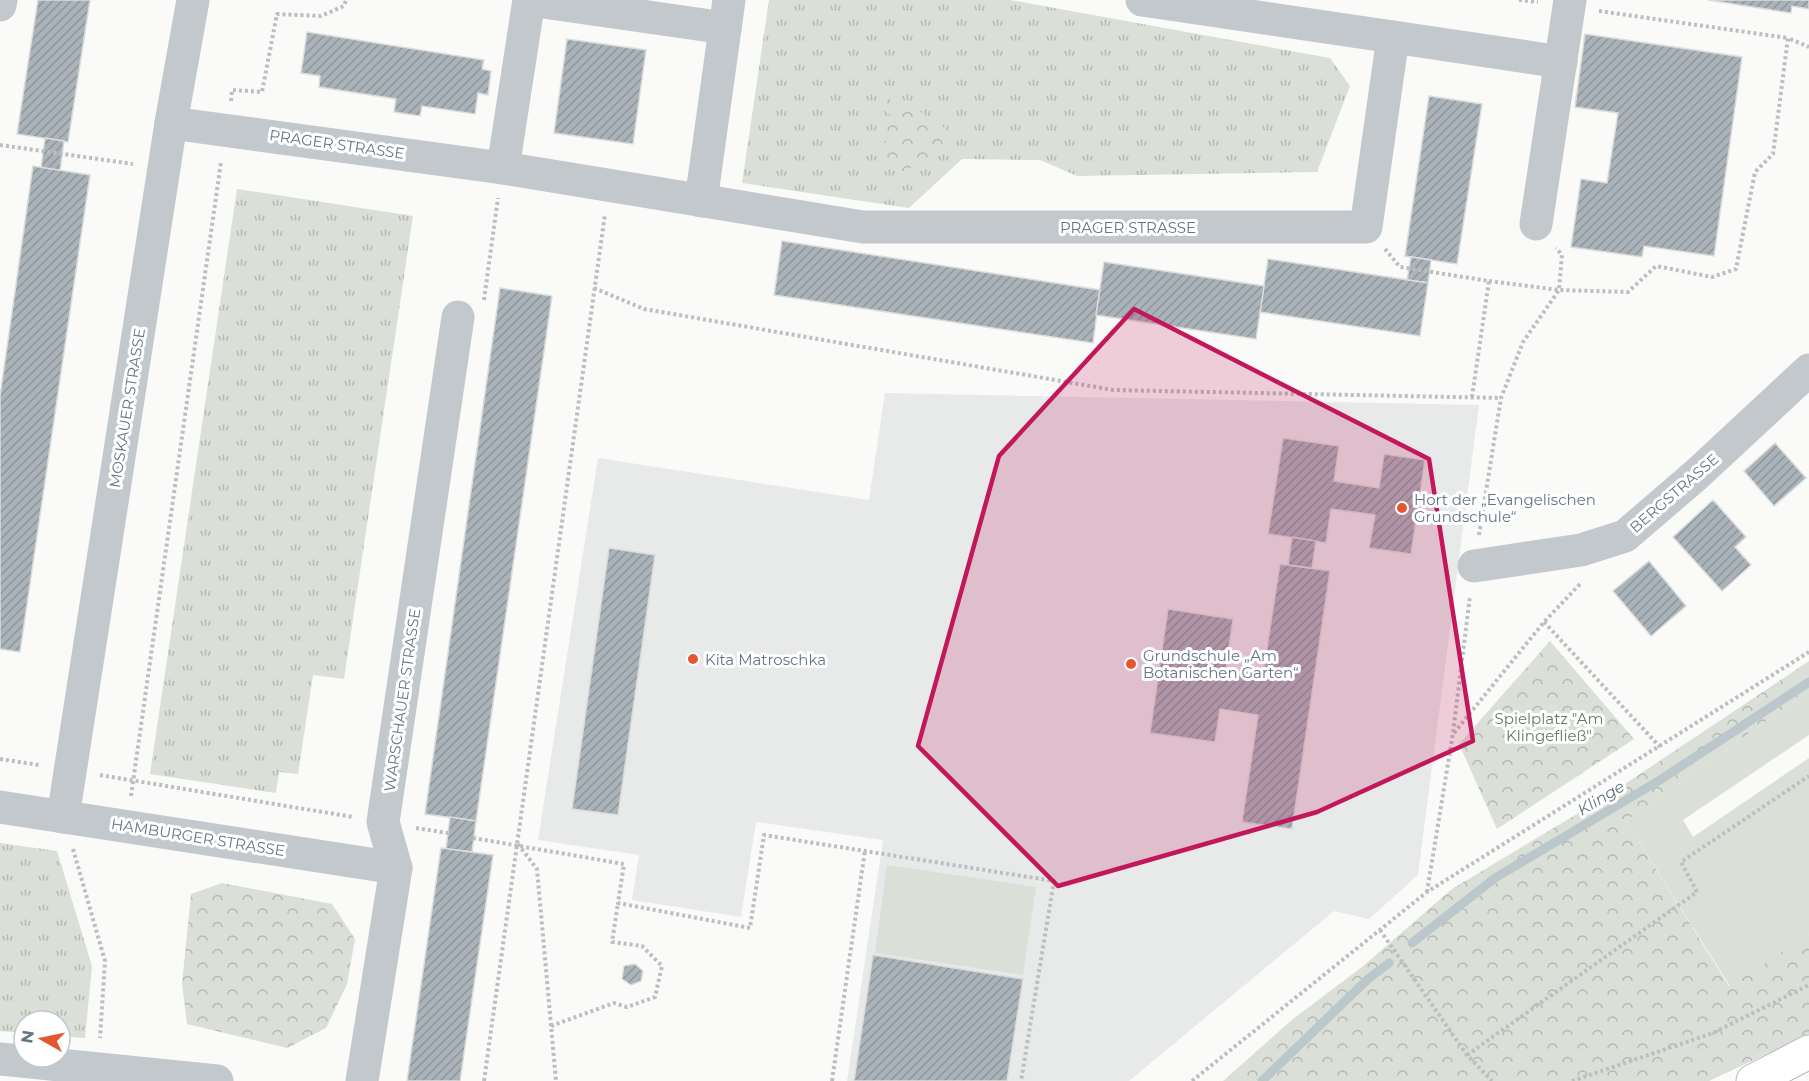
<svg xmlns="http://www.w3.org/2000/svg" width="1809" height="1081" viewBox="0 0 1809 1081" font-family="Montserrat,sans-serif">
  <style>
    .built { fill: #e8e9e9 }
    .grass { fill: url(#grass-tufts) }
    .park { fill: url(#park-crowns) }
    .garden { fill: #dadfd7 }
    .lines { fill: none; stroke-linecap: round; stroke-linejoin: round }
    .stream { stroke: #bbc7cb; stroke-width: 9 }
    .building { fill: url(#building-hatch); stroke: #dcdcda; stroke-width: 1.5 }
    .major-casing { stroke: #b5babe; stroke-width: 35 }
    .path { stroke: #bbbfc2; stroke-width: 4; stroke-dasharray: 3 3; stroke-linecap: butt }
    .minor { stroke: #c3c8cc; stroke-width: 33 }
    .major { stroke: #fff; stroke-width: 33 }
    .marked { fill: #c2185b; fill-opacity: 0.2; stroke: #c2185b; stroke-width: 4.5; stroke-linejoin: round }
    .poi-dot { fill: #e4572e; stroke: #fff; stroke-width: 2 }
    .labels { text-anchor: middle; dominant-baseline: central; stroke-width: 6; stroke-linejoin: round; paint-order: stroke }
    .street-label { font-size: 15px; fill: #657683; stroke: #fff }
    .poi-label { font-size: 15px; fill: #657683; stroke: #fff; text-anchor: start }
    .park-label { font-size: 15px; fill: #687a64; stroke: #fff }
    .water-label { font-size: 16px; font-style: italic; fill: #60757c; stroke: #fff }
  </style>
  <defs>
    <pattern id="grass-tufts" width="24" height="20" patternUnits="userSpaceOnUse" patternTransform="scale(1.5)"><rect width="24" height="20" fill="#dadfd7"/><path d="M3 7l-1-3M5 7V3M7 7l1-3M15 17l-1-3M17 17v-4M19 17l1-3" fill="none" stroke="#b4b9b4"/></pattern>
    <pattern id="park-crowns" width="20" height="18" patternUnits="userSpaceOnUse" patternTransform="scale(1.5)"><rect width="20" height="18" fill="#dadfd7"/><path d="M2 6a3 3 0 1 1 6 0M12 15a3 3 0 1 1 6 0" fill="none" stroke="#b4b9b4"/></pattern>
    <pattern id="building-hatch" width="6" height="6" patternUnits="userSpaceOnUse" patternTransform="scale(1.5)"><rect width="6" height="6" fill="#aab3b9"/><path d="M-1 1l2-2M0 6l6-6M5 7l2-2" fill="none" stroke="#8e969c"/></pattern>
  </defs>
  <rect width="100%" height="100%" fill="#fafaf8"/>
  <path class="built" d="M885,393L1479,405L1418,875L1369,919L1334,911L1129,1081H847L883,840L756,822L741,917L632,900L639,855L538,840L598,458L869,500Z"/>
  <g class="grass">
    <path d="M769,0H1010L1330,58L1350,86L1317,172L1077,176L1040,160L962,159L909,208L742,183Z"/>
    <path d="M237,189L413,216L344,679L313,675L298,774L279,772L276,793L150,774Z"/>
    <path d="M0,843L57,851L92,966L85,1038L60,1036V1021H24V1033L0,1031Z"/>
  </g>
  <g class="park">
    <path d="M884,96L900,105L903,100L952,133L933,157L916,159L905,177L876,154L888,139L887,123L892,116L878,106Z"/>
    <path d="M1550,641L1634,739L1497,829L1459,744Z"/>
    <path d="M1809,661V691L1626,821L1729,986L1809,934V1034L1709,1081H1223L1293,1019L1362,967L1452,889L1607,796Z"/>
    <path d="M222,883L332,904L355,939L347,984L326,1028L287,1048L187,1024L182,984L191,894Z"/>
  </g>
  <g class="garden">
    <path d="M1809,691V735L1683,820L1693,837L1809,758V934L1730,986L1626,821Z"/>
    <path d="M887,865L1036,887L1023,975L875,953Z"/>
  </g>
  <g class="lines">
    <g class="stream">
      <path d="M1412,943L1495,878L1660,780L1809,682"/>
      <path d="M1262,1081L1368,979L1389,963"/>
    </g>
  </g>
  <g class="building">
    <path d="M38,0H90L68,142L17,134Z"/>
    <path d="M1708,0H1809V9L1792,6L1791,13Z"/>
    <path d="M307,32L484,60L482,69L491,71L488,95L478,93L475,114L422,106L420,116L394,112L396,99L319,87L320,76L301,73Z"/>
    <path d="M1585,34L1742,57L1714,256L1644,246L1642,257L1571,247L1581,179L1607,183L1618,113L1575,107Z"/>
    <path d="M567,39L646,50L633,144L554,133Z"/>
    <path d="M1429,96L1482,104L1457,264L1405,256Z"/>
    <path d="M45,138L64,141L60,171L41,168Z"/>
    <path d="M33,166L90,175L20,652L0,649V396Z"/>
    <path d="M782,241L1100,290L1093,343L774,295Z"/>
    <path d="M1411,257L1431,260L1428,283L1407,280Z"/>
    <path d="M1268,259L1428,283L1420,336L1260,312Z"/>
    <path d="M1104,262L1264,286L1256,339L1096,315Z"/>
    <path d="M500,288L552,296L476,821L425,814Z"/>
    <path d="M1283,438L1339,446L1334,481L1379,488L1384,454L1425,460L1411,554L1369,548L1375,515L1331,509L1326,543L1268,534Z"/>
    <path d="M1775,443L1806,478L1774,506L1744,471Z"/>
    <path d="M1713,500L1746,537L1735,547L1751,565L1722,591L1673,537Z"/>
    <path d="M1292,537L1316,541L1312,568L1288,565Z"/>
    <path d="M609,548L655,555L618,815L572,809Z"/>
    <path d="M1649,561L1686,606L1651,636L1613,591Z"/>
    <path d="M1280,564L1330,571L1292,829L1242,822L1258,715L1220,709L1215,742L1150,733L1168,609L1233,619L1226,668L1263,674Z"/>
    <path d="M450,817L476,821L472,852L446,849Z"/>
    <path d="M441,848L493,855L460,1081H407Z"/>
    <path d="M873,955L1023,979L1007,1081H854Z"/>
    <path d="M635,964L643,971L641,981L631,985L622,979L624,966Z"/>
  </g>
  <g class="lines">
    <defs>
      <path id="major" d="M1753,1081L1809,1052"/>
    </defs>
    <use href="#major" class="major-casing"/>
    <g class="path">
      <path d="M1519,0L1538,2"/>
      <path d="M1599,11L1788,38"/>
      <path d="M231,101L232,90L262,92L277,14L321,16L344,6L346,0"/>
      <path d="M0,145L133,164"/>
      <path d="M1385,249L1400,267L1489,281L1472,397"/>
      <path d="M1489,281L1559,290L1628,292L1656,266L1712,277L1736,269L1755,172L1773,154L1788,38L1809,47"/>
      <path d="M594,288L644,309L1113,390L1501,398"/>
      <path d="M484,300L498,198"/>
      <path d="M1479,535L1501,398L1523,342L1559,290L1562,255L1556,248"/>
      <path d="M1544,622L1660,747"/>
      <path d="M1454,733L1544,622L1581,583"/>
      <path d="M0,759L39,765"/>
      <path d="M100,775L353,817"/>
      <path d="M131,796L221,162"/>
      <path d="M416,828L448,833"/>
      <path d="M473,838L624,864L618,903L750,928L764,835L1054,881L1021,1081"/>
      <path d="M518,844L537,869L556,1081"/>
      <path d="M73,849L105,961L100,1038"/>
      <path d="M1427,892L1453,733L1470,596"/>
      <path d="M1380,930L1467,1055L1492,1081"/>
      <path d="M551,1026L614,1003L627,1007L655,997L662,966L642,946L612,942L618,903"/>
      <path d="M1467,1055L1697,892L1681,862L1809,776"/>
      <path d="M484,1081L605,214"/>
      <path d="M832,1081L865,850"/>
      <path d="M1192,1081L1427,892L1809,652"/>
      <path d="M1572,1081L1713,1033L1809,985"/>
    </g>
    <g class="minor">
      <path d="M0,5L1,0"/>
      <path d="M1393,37L1561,62"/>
      <path d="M171,123L503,168L863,227H1366L1393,37L1142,0"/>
      <path d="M503,168L529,0L725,28"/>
      <path d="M701,201L729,0"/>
      <path d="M1536,224L1570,0"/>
      <path d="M1474,566L1581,550L1625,536L1696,475L1809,370"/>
      <path d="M0,807L396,868"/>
      <path d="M63,817L171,123L193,0"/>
      <path d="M0,1059L217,1081"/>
      <path d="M362,1081L396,868L383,822L458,317"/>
    </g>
    <use href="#major" class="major"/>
  </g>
  <path class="marked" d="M1134,309L1429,459L1473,741L1317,812L1058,886L918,746L999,456Z"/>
  <g class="poi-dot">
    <circle cx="1402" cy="508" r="6"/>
    <circle cx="693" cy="659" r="6"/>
    <circle cx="1131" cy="664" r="6"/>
  </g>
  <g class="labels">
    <g class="street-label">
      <text transform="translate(337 144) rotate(8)">PRAGER STRASSE</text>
      <text x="1128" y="227">PRAGER STRASSE</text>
      <text transform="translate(127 408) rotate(-81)">MOSKAUER STRASSE</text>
      <text transform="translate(1674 493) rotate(-41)">BERGSTRASSE</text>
      <text transform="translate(402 700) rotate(-82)">WARSCHAUER STRASSE</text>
      <text transform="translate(198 837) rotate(9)">HAMBURGER STRASSE</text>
    </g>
    <g class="poi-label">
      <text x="1414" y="499">Hort der „Evangelischen<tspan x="1414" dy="17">Grundschule“</tspan></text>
      <text x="1143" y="655">Grundschule „Am<tspan x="1143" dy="17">Botanischen Garten“</tspan></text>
      <text x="705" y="659">Kita Matroschka</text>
    </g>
    <g class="park-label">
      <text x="1549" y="718">Spielplatz "Am<tspan x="1549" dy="17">Klingefließ"</tspan></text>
    </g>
    <g class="water-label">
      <text transform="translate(1601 798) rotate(-31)">Klinge</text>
    </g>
  </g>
  <g transform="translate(42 1039) rotate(279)"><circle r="28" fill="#ffffff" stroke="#c1c8cd" stroke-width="1.5"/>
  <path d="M0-4.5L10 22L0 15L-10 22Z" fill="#e4572e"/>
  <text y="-9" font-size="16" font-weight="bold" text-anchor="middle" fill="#657683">N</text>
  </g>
</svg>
